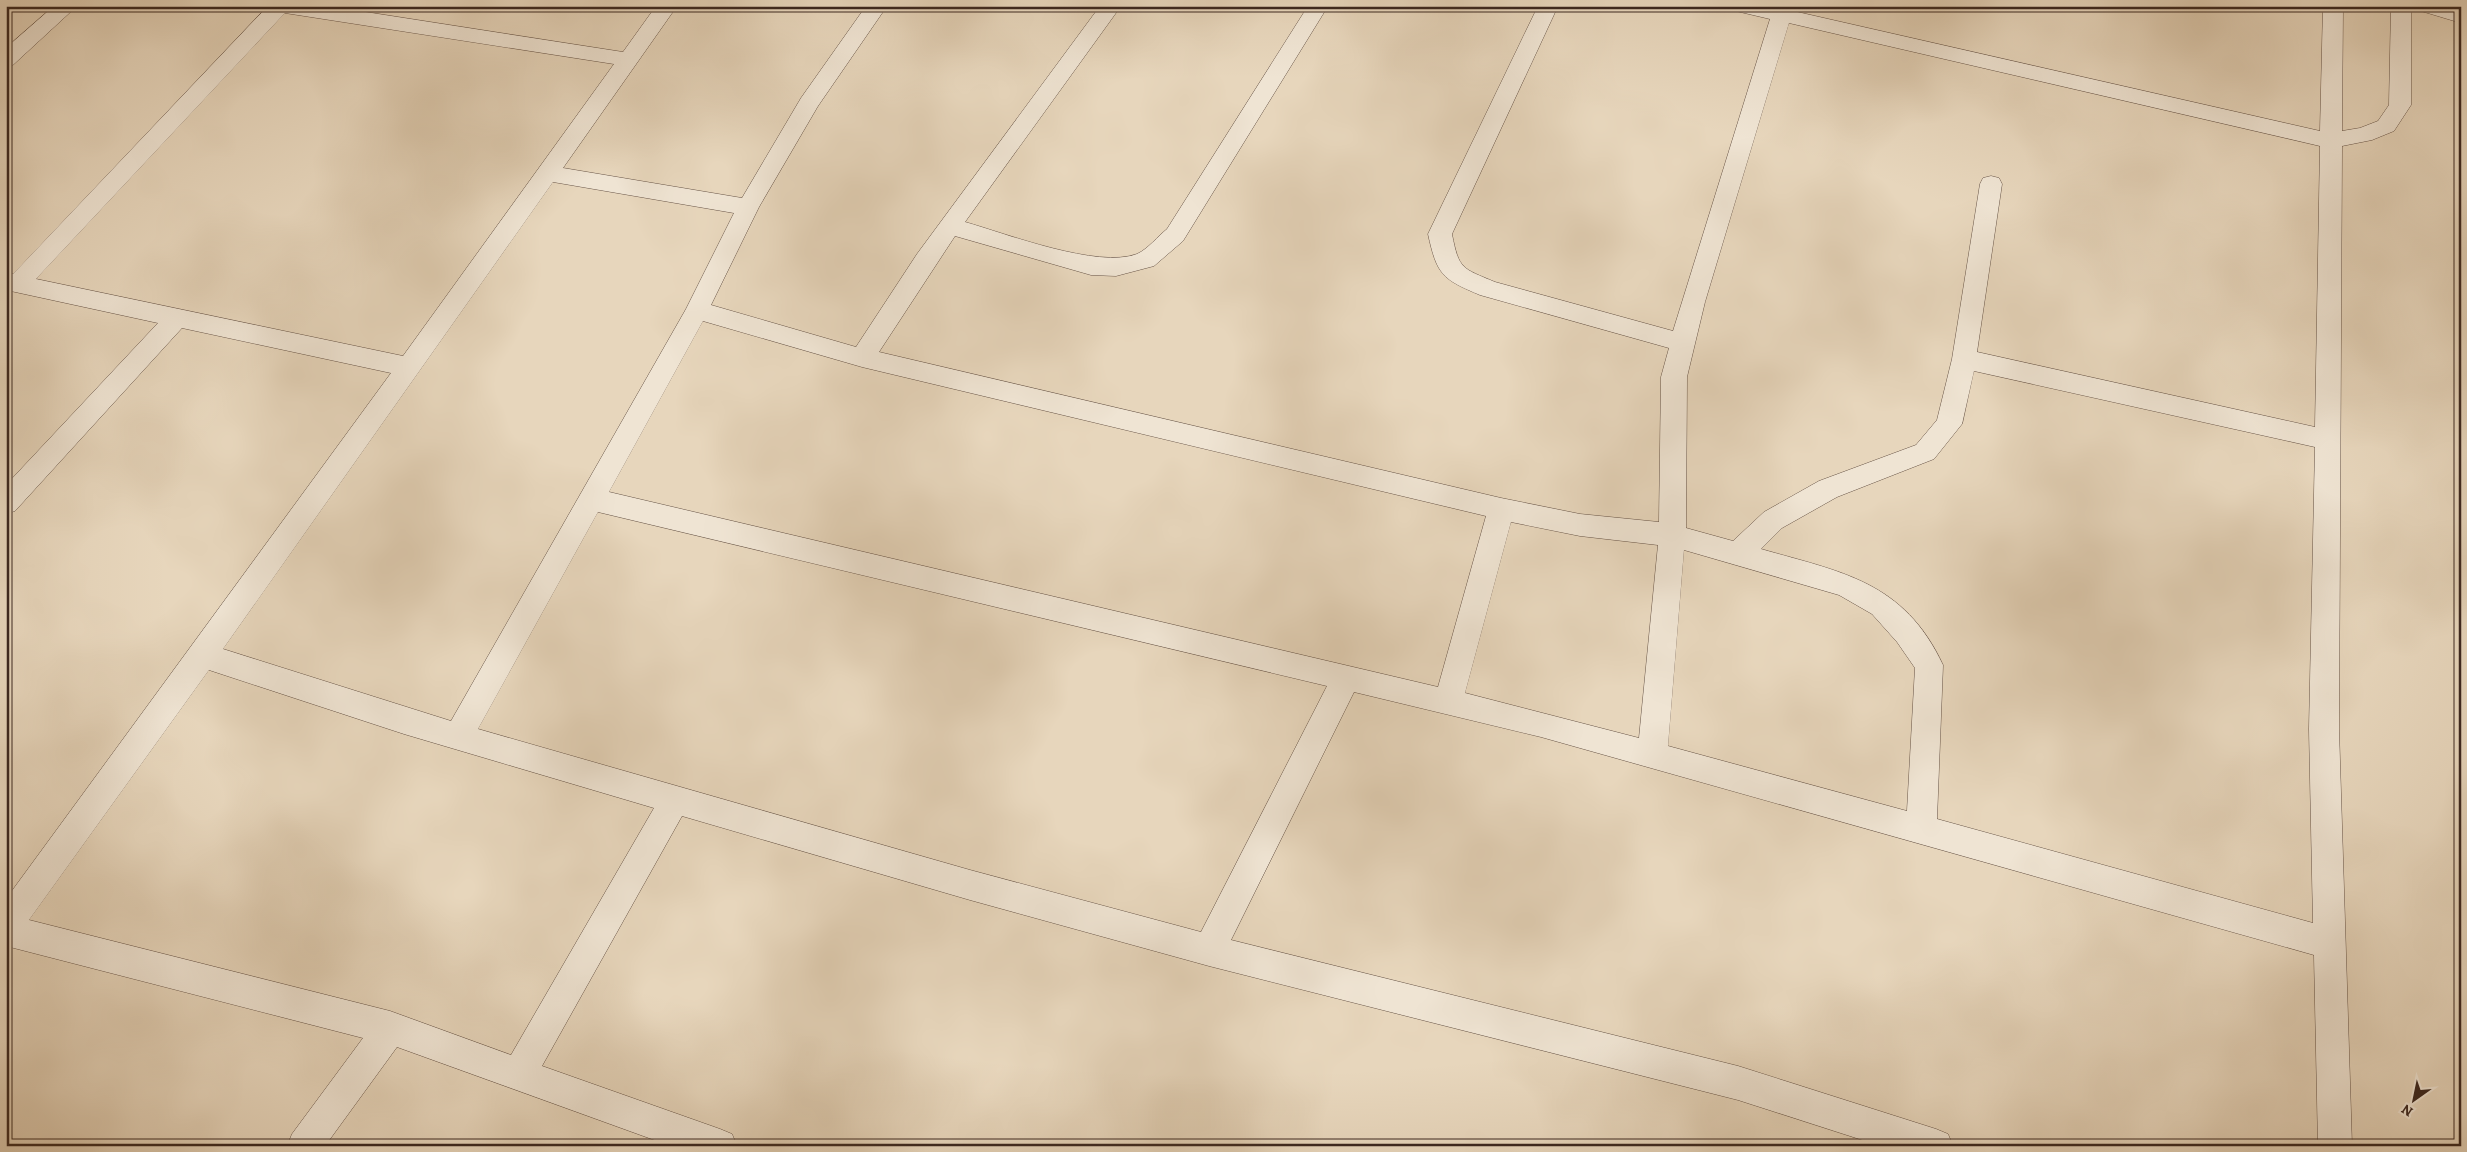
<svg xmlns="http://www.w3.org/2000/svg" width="2467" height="1152" viewBox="0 0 2467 1152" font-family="Alegreya,serif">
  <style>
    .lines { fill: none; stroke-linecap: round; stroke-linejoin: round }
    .minor-casing { stroke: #675447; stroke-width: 1 }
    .minor { fill: #efe4d3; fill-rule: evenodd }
  </style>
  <rect width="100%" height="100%" fill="#e7d6bc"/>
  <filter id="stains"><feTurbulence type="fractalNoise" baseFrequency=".004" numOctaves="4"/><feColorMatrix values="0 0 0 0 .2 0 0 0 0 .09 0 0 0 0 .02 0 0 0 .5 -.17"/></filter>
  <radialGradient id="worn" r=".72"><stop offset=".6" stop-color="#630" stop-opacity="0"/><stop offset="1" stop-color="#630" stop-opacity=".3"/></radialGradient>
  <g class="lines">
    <defs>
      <g id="minor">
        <path d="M54,6H77L13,65L6,67V48Z"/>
        <path d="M268,6H327L623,52L656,6H677L563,168L742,198L801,98L866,6H887L818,106L759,207L711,305L856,347L917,254L1100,6H1121L965,222C1007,234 1098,269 1137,254C1148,249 1158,236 1167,229L1308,6H1328L1183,241L1154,266L1116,276L1091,275L955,236L879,352L1501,498L1580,514L1659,522L1661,377L1669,348L1480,295C1442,279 1437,275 1428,234L1538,6H1558L1452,234C1459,270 1462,268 1495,282L1673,331L1770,19L1736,11L1733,6H1794L1793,11L2320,131L2323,6H2343L2342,131L2360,128L2378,121L2389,105L2391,6H2411V105L2394,131L2372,140L2342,146L2339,729L2352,1146H2318L2314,955L1541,737L1354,692L1231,940L1738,1066L1936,1129L1948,1134L1953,1146H1881L1738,1100L1209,966L970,900L682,816L542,1066L720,1129L732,1134L737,1146H671L397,1047L325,1146H287L292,1134L363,1038L6,946V899L391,373L182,328L15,511L6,514V485L158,323L6,290V272L13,274ZM285,13L614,64L403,356L36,279ZM1789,23L2320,146L2315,427L1977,352L2002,184L1999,178L1991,176L1983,178L1980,184L1952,359L1937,420L1916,445L1819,481L1764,512L1733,541L1686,528L1687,377L1705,302ZM553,182L734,213L686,309L451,721L223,649ZM703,321L862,367L1486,516L1438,687L609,492ZM1974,371L2315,447L2309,729L2313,923L1937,819L1943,665C1904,581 1841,572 1761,549L1782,528L1837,497L1934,459L1962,424ZM598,512L1327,686L1201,932L970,870L478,729ZM1511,522L1580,536L1658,545L1639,738L1465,693ZM1684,550L1839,595L1872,614L1897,642L1915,668L1907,811L1668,746ZM209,670L404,734L654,808L511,1055L390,1011L29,920Z"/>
        <path d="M2418,6H2450L2461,10V23L2421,11Z"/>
      </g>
    </defs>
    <use href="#minor" class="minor-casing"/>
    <use href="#minor" class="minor"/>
  </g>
  <rect width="2467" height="1152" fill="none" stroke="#e7d6bc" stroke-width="25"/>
  <rect x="8" y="8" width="2452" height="1137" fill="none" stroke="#3c2820" stroke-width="2.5"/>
  <rect x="12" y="12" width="2442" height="1127" fill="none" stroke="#3c2820"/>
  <g transform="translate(2414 1100) rotate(213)" stroke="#efe4d3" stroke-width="4" paint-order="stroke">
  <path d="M0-4L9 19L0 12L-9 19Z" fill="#3c2820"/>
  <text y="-8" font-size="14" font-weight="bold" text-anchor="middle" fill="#3c2820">N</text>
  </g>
  <rect width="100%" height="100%" filter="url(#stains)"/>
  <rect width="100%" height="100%" fill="url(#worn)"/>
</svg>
